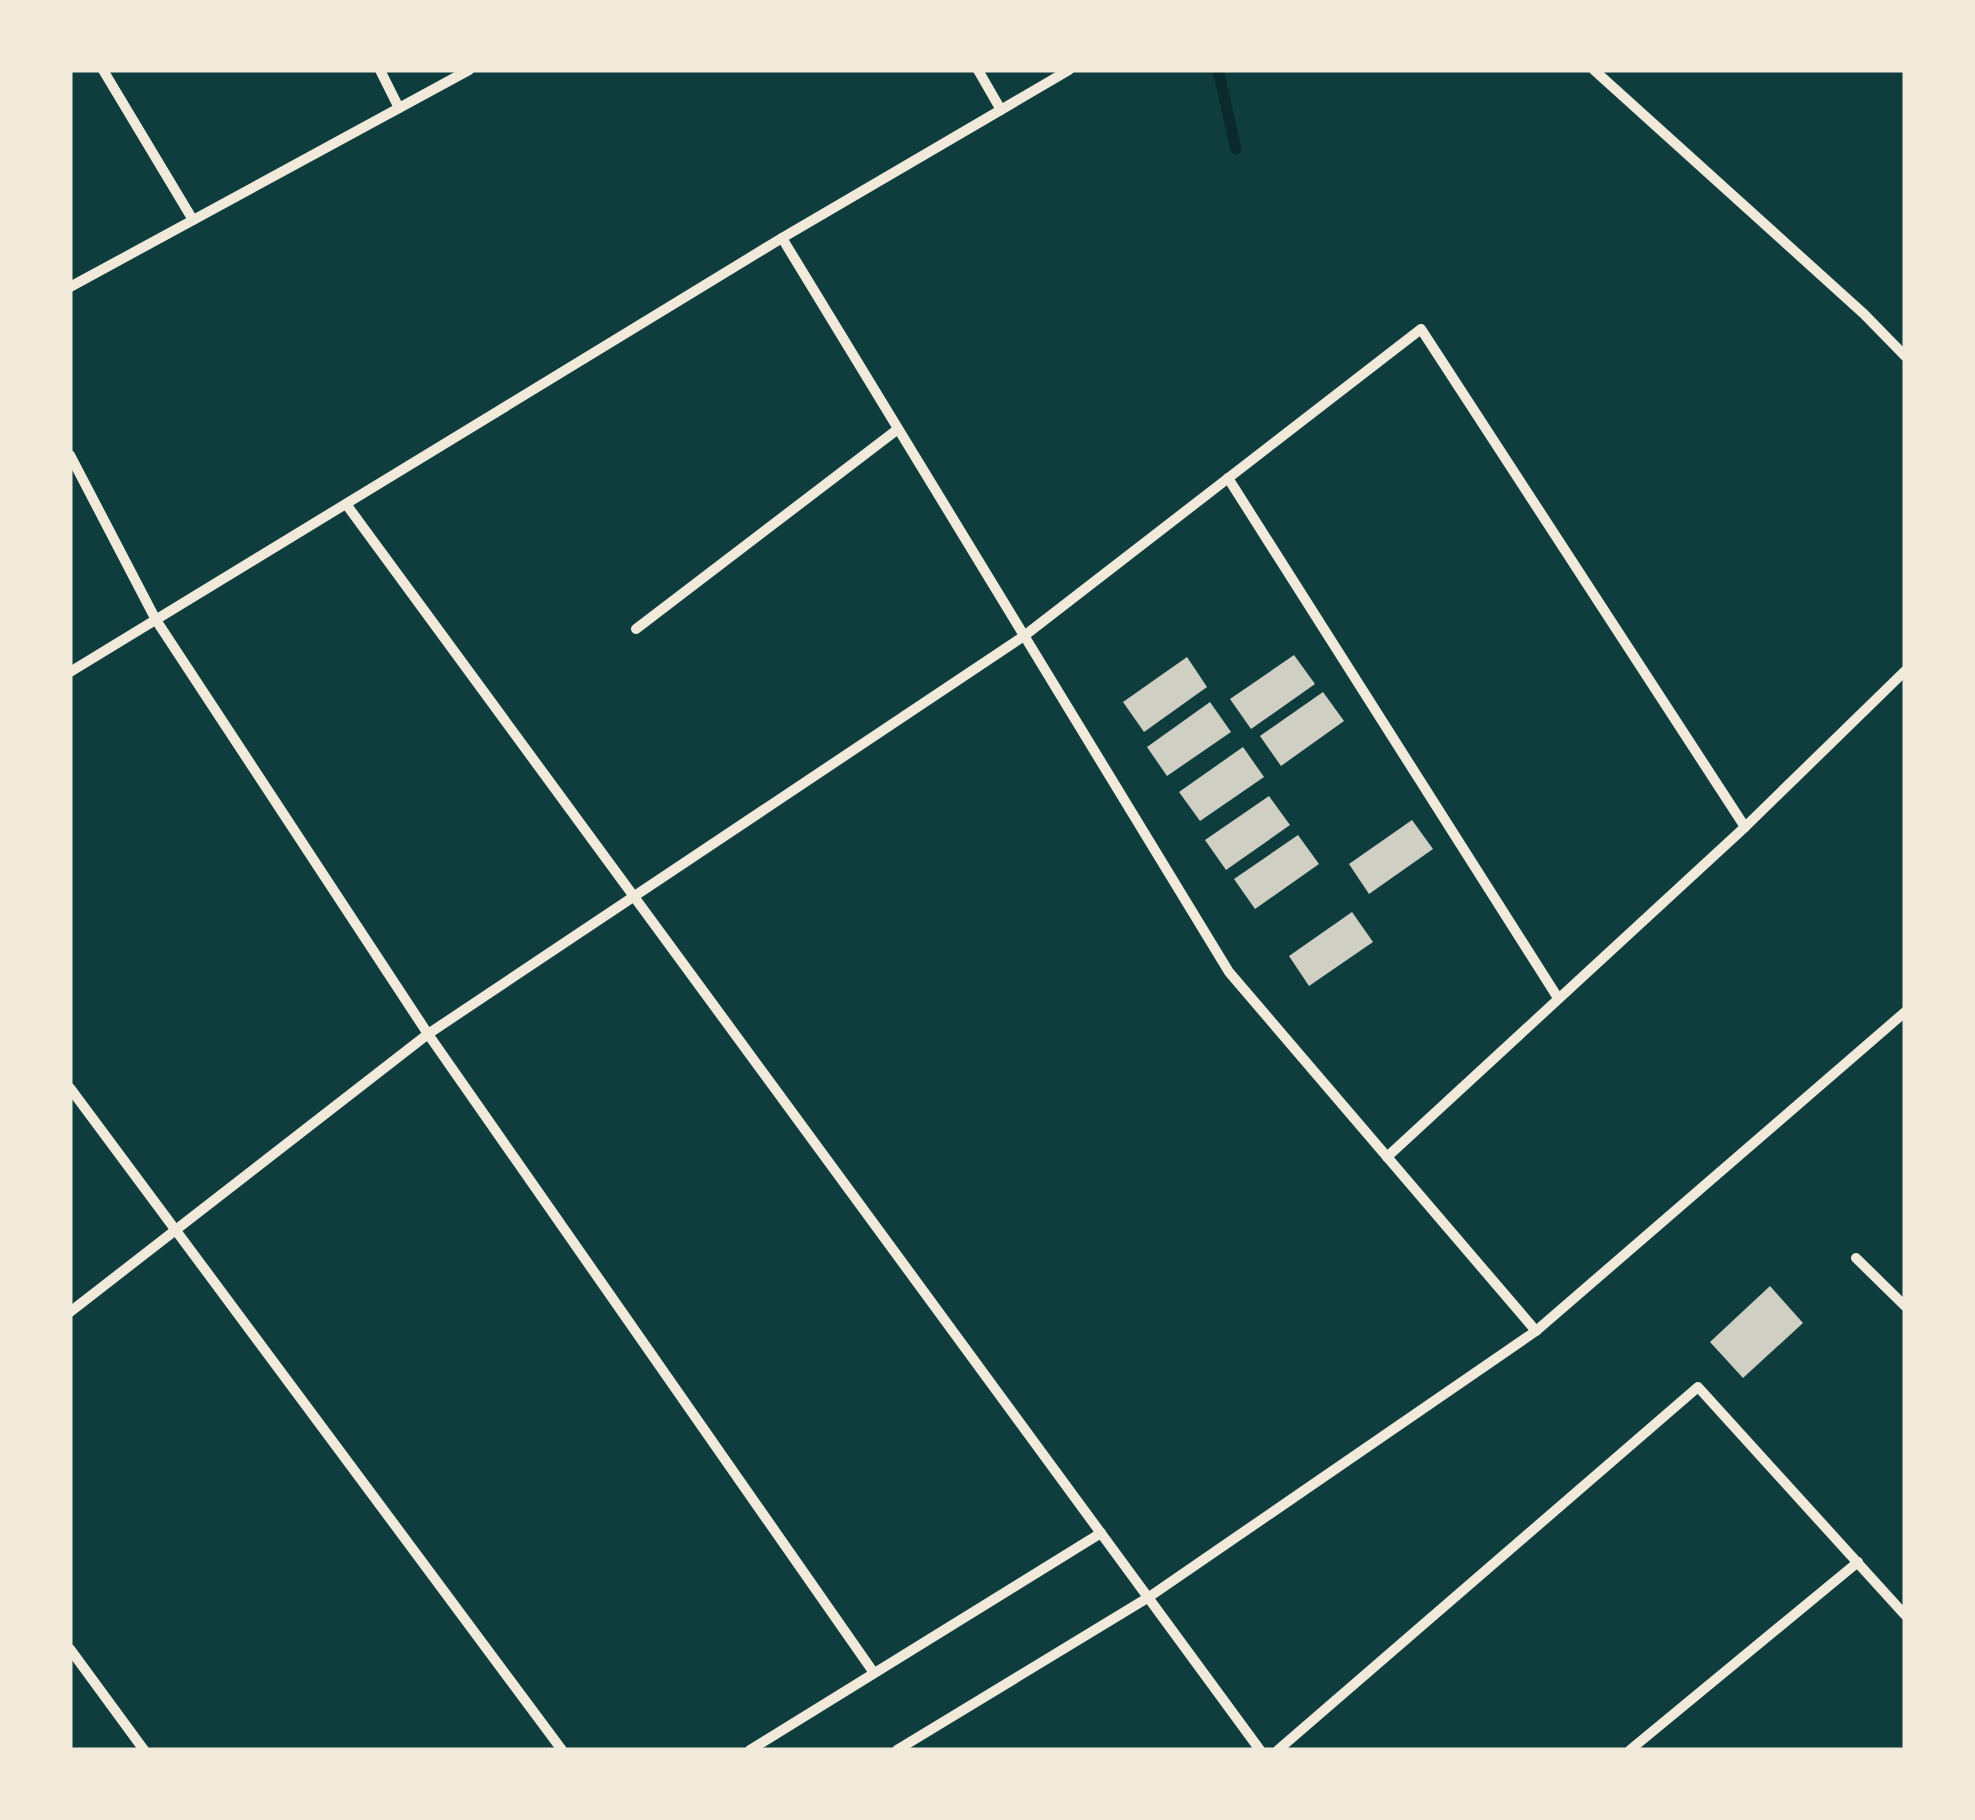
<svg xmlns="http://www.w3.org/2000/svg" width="1975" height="1820" viewBox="0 0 1975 1820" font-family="'Exo 2',sans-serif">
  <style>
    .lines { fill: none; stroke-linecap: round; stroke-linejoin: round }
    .stream { stroke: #0a2a2b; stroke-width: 11 }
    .building { fill: #cfcfc3 }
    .minor { stroke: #f1e9da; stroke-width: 10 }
  </style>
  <rect width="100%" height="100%" fill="#0f3d3e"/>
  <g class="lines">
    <path class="stream" d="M1218,70L1236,149"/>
  </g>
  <g class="building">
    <path d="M1294,655L1315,684L1251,729L1230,699Z"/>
    <path d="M1187,657L1207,687L1144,732L1123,702Z"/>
    <path d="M1323,692L1344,721L1281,766L1260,736Z"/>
    <path d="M1210,702L1231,732L1167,776L1147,747Z"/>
    <path d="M1243,747L1264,777L1200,821L1179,792Z"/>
    <path d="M1269,796L1290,825L1226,870L1205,840Z"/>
    <path d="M1412,820L1433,849L1369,894L1349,864Z"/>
    <path d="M1298,835L1319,864L1255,909L1234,879Z"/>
    <path d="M1352,912L1373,942L1309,986L1289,956Z"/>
    <path d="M1770,1286L1803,1323L1743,1378L1710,1342Z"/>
  </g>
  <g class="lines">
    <g class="minor">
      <path d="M103,70L193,220"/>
      <path d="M380,70L399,108"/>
      <path d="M978,70L1001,110"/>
      <path d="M1594,70L1864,314L1905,356"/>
      <path d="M782,238L1229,972L1536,1331"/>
      <path d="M70,287L469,70"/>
      <path d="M70,455L156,620L428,1034L874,1673"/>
      <path d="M1228,478L1558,998"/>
      <path d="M346,504L1260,1750"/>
      <path d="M636,629L898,429"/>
      <path d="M70,672L782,238L1069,70"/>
      <path d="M70,1088L562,1750"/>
      <path d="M1387,1157L1745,827L1905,671"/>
      <path d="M1856,1258L1905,1306"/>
      <path d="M70,1312L428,1034L1024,636L1421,329L1745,827"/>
      <path d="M70,1649L144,1750"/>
      <path d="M750,1750L1101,1533"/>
      <path d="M897,1750L1149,1597L1536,1331L1905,1012"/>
      <path d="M1278,1750L1698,1387L1905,1615"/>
      <path d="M1630,1750L1858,1562"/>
    </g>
  </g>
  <rect width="1975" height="1820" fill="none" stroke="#f1e9da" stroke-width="145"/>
</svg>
